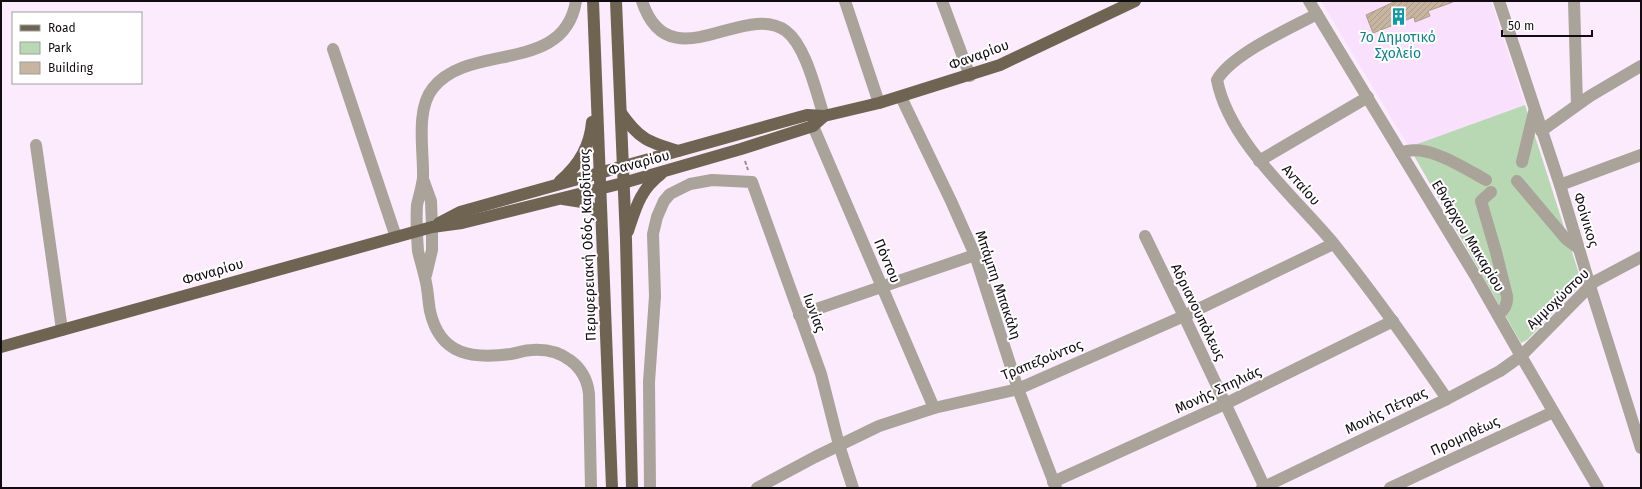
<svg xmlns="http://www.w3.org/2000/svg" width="1642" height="489" viewBox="0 0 1642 489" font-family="'Fira Sans',sans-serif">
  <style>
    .built { fill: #f9e0fc }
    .park { fill: #b7d8b3 }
    .building { fill: url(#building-hatch); stroke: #ac9b86 }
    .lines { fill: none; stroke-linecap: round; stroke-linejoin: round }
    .path { stroke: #978b98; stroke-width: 2; stroke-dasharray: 4 2; stroke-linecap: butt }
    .minor { stroke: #aaa399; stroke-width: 12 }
    .major { stroke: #6f6351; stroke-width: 12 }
    .labels { text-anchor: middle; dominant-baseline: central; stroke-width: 4; stroke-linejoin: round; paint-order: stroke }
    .culture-label { font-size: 14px; fill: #0d838f; stroke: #fff }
    .street-label { font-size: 14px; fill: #120b12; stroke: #fff }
  </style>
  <defs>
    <pattern id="building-hatch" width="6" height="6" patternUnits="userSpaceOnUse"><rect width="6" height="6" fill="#c7b59f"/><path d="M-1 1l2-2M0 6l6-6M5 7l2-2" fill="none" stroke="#aa9a88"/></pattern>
  </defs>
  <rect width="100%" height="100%" fill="#fbebfc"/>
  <path class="built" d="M1321,1H1491L1525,105L1409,147Z"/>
  <path class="park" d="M1525,105L1582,283L1527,340L1521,343L1409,147Z"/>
  <path class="building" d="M1396,1H1453V2L1428,11L1430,16L1415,22L1414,17L1373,33L1366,15Z"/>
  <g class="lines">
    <path class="path" d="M745,161L748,170"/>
    <g class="minor">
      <path d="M576,1C564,75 469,42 433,88C415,110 424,152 423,178C422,187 419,196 417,205C416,219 417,237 418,251C420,260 423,269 425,278C428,289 428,300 430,311C440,356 473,359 511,354C518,353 525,350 532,350C561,348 586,365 589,394L591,488"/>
      <path d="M642,1C669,83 744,0 786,31C806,46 816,92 824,116"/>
      <path d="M845,1L879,103"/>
      <path d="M942,1L970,76"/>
      <path d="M1309,1L1476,277L1521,356L1598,488"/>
      <path d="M1499,1L1560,185L1590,286L1641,448"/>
      <path d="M1574,1L1577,105"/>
      <path d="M1317,14C1289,29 1232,54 1217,80C1229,142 1295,197 1334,244C1374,294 1411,346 1447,399"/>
      <path d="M333,49L396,237"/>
      <path d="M901,97L951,201L975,255L1018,389L1056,488"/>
      <path d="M813,126L934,408"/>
      <path d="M1541,131L1590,96L1641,66"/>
      <path d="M36,145L62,330"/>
      <path d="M1401,153C1426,142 1464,168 1486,180"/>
      <path d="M1259,161L1368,97"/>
      <path d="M1522,162L1534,112"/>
      <path d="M423,179L431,201L432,227V250L426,275"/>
      <path d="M1517,181L1566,239L1578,248"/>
      <path d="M1560,185L1641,155"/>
      <path d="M1491,192L1481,201L1496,252L1507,296C1508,305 1504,310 1498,315"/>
      <path d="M1145,236L1184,316L1265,488"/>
      <path d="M799,315L975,255"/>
      <path d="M1053,482L1225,404L1393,321"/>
      <path d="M650,488L649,382L655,296L653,234L657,217L664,201L670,194L690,184L712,180L752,182L821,374L839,445L853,488"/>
      <path d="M757,488L815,457L879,426L934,408L1018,389L1184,316L1333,244"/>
      <path d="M1262,488L1447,399L1500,371L1521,356L1594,282L1641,257"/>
      <path d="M1390,488L1553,412"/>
    </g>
    <g class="major">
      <path d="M593,1L612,488"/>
      <path d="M616,1L626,240L632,488"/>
      <path d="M621,113C639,139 648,142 678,151"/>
      <path d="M560,181C578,166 590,147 592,122"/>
      <path d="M563,199L582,202L601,214"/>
      <path d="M439,223L460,212L807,115L824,116L879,103L1000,65L1135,1"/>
      <path d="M628,231C636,207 640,190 661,174"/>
      <path d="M1,347L432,227L462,223L623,183L741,149L813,126L824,116"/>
    </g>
  </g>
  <defs>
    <symbol id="building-bare" viewBox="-9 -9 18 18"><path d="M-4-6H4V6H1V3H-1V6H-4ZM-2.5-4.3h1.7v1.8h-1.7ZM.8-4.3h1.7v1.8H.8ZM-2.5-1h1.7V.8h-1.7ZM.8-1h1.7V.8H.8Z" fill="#0f9aa8" stroke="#fff" stroke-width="2.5" paint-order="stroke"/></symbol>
  </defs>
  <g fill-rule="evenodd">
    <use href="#building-bare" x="1386" y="4" width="25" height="25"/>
  </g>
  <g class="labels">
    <g class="culture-label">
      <text x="1398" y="37">7ο Δημοτικό<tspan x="1398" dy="16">Σχολείο</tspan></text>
    </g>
    <g class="street-label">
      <text transform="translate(979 55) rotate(-20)">Φαναρίου</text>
      <text transform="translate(639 163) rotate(-15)">Φαναρίου</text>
      <text transform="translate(1301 185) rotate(48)">Ανταίου</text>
      <text transform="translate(1586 220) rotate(73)">Φοίνικος</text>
      <text transform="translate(1468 236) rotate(59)">Εθνάρχου Μακαρίου</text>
      <text transform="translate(588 245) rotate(-92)">Περιφερειακή Οδός Καρδίτσας</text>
      <text transform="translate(887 261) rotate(67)">Πόντου</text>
      <text transform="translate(213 272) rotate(-16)">Φαναρίου</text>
      <text transform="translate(998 285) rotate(71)">Μπάμπη Μπακάλη</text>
      <text transform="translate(1558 299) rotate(-44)">Αμμοχώστου</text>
      <text transform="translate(1198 312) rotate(64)">Αδριανουπόλεως</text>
      <text transform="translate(814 313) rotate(70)">Ιωνίας</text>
      <text transform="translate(1042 360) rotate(-22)">Τραπεζούντος</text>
      <text transform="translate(1218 390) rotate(-25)">Μονής Σπηλιάς</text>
      <text transform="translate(1386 411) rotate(-26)">Μονής Πέτρας</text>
      <text transform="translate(1465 436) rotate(-25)">Προμηθέως</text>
    </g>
  </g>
  <rect width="1642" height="489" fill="none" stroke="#120b12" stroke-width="4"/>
  <rect x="12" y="12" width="130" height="72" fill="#ffffff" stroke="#a09da0"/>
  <rect x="20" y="25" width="20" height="6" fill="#6f6351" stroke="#a09da0"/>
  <text x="48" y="32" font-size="12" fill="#120b12">Road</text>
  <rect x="20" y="42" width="20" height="12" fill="#b7d8b3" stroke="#a09da0"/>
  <text x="48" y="52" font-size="12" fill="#120b12">Park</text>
  <rect x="20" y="62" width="20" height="12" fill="#c7b59f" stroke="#a09da0"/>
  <text x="48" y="72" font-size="12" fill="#120b12">Building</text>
  <path d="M1502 30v6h90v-6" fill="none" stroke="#120b12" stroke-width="2"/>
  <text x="1508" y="30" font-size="12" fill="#120b12" stroke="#ffffff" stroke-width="3" paint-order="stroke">50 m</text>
</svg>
